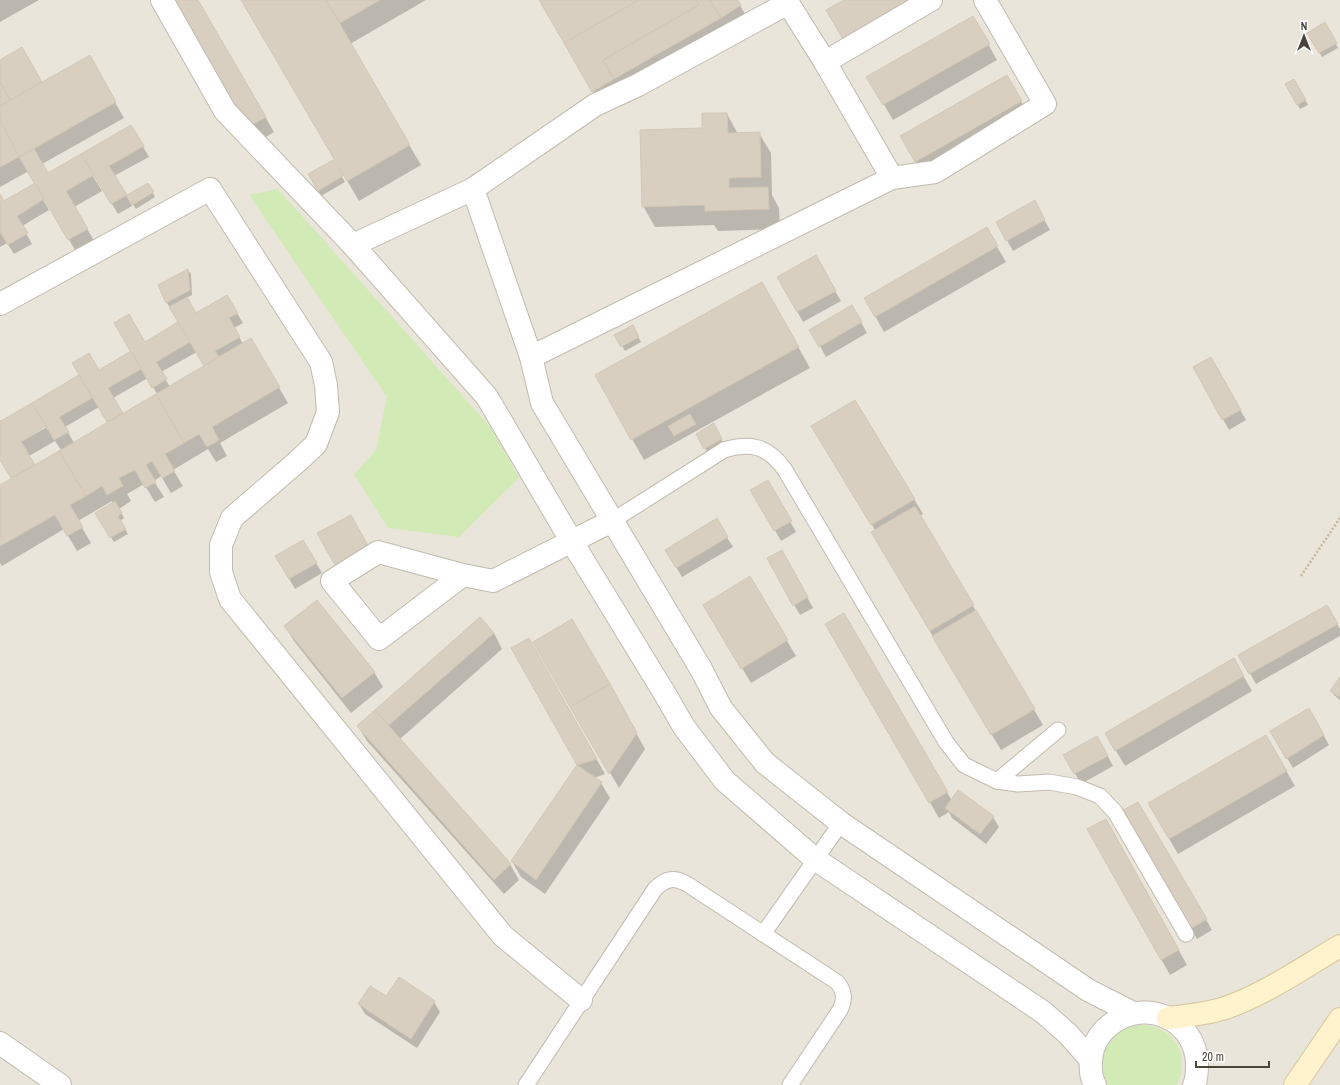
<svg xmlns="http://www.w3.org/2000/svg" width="1340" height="1085" viewBox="0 0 1340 1085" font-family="'Archivo Narrow',sans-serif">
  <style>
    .residential { fill: #eae5da }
    .green { fill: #d2eab5 }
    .shadow { fill: #0003; fill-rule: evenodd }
    .building { fill: #d8cfc1; stroke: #d3c7b4 }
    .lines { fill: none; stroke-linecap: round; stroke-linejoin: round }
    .service-casing { stroke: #c2bbae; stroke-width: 17 }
    .minor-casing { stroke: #c2bbae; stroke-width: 24 }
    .secondary-casing { stroke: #d6c79b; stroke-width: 24 }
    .path { stroke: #c4b79f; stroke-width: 2.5; stroke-dasharray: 2 2; stroke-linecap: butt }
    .service { stroke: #fff; stroke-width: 15 }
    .minor { stroke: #fff; stroke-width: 22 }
    .secondary { stroke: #fff3cd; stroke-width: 22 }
  </style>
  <rect width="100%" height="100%" fill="#f6f3ec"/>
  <rect class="residential" x="0" y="0" width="1340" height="1085"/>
  <g class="green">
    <path d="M278,189L492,429L519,478L459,537L388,528L354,474L376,450L387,397L249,195Z"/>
    <path d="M1142,1025C1151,1026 1161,1028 1168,1034C1184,1047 1185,1068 1177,1085H1108C1097,1063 1103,1040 1126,1028C1131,1026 1137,1026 1142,1025Z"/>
  </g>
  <g class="shadow">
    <path d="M0,0H39L0,22Z"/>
    <path d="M175,0H197L274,132L258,142Z"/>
    <path d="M242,0H426L350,44L421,165L359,201Z"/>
    <path d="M540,0H737L749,21L602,106Z"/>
    <path d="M973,17L997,60L893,120L868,77Z"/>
    <path d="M1324,24L1338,48L1322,57L1308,33Z"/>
    <path d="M22,48L42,83L89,57L124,118L42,164L48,174L131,126L149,157L114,176L127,197L148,184L155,197L136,209L128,196L127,197L132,206L118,214L88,164L86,165L102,191L74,207L96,244L78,255L29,171L0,187V61Z"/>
    <path d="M1006,76L1030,117L925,177L901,137Z"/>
    <path d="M1294,80L1308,105L1300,109L1287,85Z"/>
    <path d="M727,114L738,134L759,133L771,153L772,195L779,208L780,229L718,231L714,225L655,227L643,206L703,129Z"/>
    <path d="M333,161L345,182L321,196L309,175Z"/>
    <path d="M34,184L49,210L22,226L32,244L14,254L7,243L0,247V196L4,202Z"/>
    <path d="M1040,212L1050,230L1013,251L997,222Z"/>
    <path d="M986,228L1006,262L884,332L865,298Z"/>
    <path d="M815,257L841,301L803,322L778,277Z"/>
    <path d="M188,270L191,274L192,295L186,298L196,314L227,297L243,323L234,328L243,344L251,340L288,403L220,443L227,456L216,462L208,449L173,470L183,486L171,493L161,476L154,481L164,497L155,502L144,484L127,494L131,501L119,509L124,518L120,521L128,534L114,542L96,514L113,504L112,501L78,521L91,543L77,551L64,529L2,566L0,563V486L12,479L0,458V422L1,423L81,376L98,371L179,323L167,303L159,285ZM197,352L205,366L170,387L161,372ZM148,378L157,394L123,414L113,398ZM99,407L108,423L74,443L65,427ZM47,424V427L17,444L16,442ZM55,441L61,450L35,466L29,456Z"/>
    <path d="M762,283L810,368L644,460L596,376Z"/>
    <path d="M852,306L867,333L826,357L811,330Z"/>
    <path d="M632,326L641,342L625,351L616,335Z"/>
    <path d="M1211,358L1246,420L1229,430L1194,367Z"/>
    <path d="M713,425L724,444L708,453L697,434Z"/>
    <path d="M821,442L914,499L923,514L920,516L1043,725L1001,750L942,652L872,532L875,530Z"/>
    <path d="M768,481L796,532L781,541L752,490Z"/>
    <path d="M716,520L733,547L682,577L666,550Z"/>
    <path d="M303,541L322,573L295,589L276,556Z"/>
    <path d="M782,551L813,608L800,615L768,559Z"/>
    <path d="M749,578L796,656L751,683L713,620Z"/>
    <path d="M1327,606L1340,629V636L1256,684L1240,656Z"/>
    <path d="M844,614L952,801L993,817L999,827L986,844L952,818L949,812L939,818L826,624Z"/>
    <path d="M480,618L494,633L502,649L400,739L510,864L519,880L504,894L367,741L358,726Z"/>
    <path d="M285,626L374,672L383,687L351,713L294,641Z"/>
    <path d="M528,639L605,774L594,778L601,783L610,798L545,894L521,877L512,861L578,765L512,649Z"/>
    <path d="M534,643L618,700L645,749L619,788Z"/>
    <path d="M1234,660L1252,691L1125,766L1106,734Z"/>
    <path d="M1340,679V700L1334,695L1331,691Z"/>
    <path d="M1309,709L1329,745L1293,768L1271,731Z"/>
    <path d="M1266,736L1295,786L1178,854L1149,804Z"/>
    <path d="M1103,747L1113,766L1081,784L1065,755Z"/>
    <path d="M1138,803L1212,930L1197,939L1123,812Z"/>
    <path d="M1106,820L1187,965L1170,975L1089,830Z"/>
    <path d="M399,979L434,1002L440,1012L417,1048L365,1014L359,1004L386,998Z"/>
  </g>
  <g class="building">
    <path d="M174,0H198L266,117L248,127Z"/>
    <path d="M241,0H326L410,145L347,181Z"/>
    <path d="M326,0H380L340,23Z"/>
    <path d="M539,0H639L564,43Z"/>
    <path d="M639,0H696L699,5L603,60L614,79L592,92L564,43Z"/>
    <path d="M696,0H710L721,18L614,79L603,60L699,5Z"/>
    <path d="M710,0H738L741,5L721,18Z"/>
    <path d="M844,0H910L843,39L826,10Z"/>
    <path d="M973,16L990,44L883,105L866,77Z"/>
    <path d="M1325,22L1337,43L1319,53L1307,33Z"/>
    <path d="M22,47L42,82L10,100L0,82V60Z"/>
    <path d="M90,55L116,102L19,157L0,120V106Z"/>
    <path d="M1007,75L1022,101L915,162L900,136Z"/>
    <path d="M1294,79L1306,100L1297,105L1285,84Z"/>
    <path d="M0,82L10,100L0,106Z"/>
    <path d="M702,113H727L728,133L760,132L761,177L729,178V188L768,187L769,209L705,211V205L642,207L640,130L702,128Z"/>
    <path d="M0,120L19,157L0,167Z"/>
    <path d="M131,125L144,146L109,166L127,195L111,204L81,154Z"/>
    <path d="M34,149L48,173L81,154L94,175L66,191L88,229L68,240L19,157Z"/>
    <path d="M333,160L343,176L318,191L308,174Z"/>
    <path d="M35,183L44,199L17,216L28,233L8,245L0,232V194L4,201Z"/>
    <path d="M148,183L154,192L132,205L127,195Z"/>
    <path d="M1035,200L1045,220L1006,241L996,222Z"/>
    <path d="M987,227L998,246L875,317L864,298Z"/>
    <path d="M816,255L836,291L797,312L777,277Z"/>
    <path d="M188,269L190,290L166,303L158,285Z"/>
    <path d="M762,282L799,347L631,440L595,375Z"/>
    <path d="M227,295L238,313L229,318L240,337L215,351L219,357L204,366L169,307L187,297L196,313Z"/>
    <path d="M852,305L862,322L819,347L809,330Z"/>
    <path d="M129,314L145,342L178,322L190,342L156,362L167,379L152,388L114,323Z"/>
    <path d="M633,325L639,337L621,347L614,335Z"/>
    <path d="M251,338L280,387L212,427L219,440L207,447L199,434L184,443L156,394Z"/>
    <path d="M131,351L141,369L108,388L123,413L107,422L72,363L89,353L99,370Z"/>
    <path d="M1211,357L1241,410L1222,420L1193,367Z"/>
    <path d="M79,375L92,398L59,417L69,432L54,440L32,403Z"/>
    <path d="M156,394L184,443L165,454L175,471L162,478L152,461L146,465L156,482L145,488L135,470L119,478L123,486L107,495L102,486L86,496L59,451Z"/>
    <path d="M855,400L915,499L871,525L811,426Z"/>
    <path d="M32,403L46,426L21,441L35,465L11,478L0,460V420L1,421Z"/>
    <path d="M690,414L696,424L674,436L668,426Z"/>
    <path d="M714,423L722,439L704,449L696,434Z"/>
    <path d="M59,451L86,496L70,505L83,527L67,536L55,515L0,546V485Z"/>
    <path d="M768,480L792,521L774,531L750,490Z"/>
    <path d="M115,501L122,513L118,516L126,529L110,538L95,513Z"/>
    <path d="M915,506L974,605L930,631L871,532Z"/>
    <path d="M351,515L371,551L337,569L317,533Z"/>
    <path d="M717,518L728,537L676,568L665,550Z"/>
    <path d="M303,540L317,563L289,579L275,556Z"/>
    <path d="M782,550L808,597L793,606L767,558Z"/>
    <path d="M750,576L788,640L741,669L703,605Z"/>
    <path d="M317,600L375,672L342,698L284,626Z"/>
    <path d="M1327,605L1338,624L1249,674L1238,655Z"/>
    <path d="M976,610L1035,709L991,735L932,636Z"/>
    <path d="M844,613L948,792L929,803L825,624Z"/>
    <path d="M480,617L494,633L389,725L375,710Z"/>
    <path d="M572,619L610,684L570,707L533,642Z"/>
    <path d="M529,638L597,759L577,765L511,648Z"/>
    <path d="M1234,658L1244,676L1115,751L1105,733Z"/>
    <path d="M1340,677V696L1339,697L1330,691Z"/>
    <path d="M610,684L637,733L609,774L570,707Z"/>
    <path d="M1309,708L1324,735L1286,759L1270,731Z"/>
    <path d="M375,710L511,864L494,880L357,726Z"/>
    <path d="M1266,735L1287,771L1169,839L1148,803Z"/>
    <path d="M1097,736L1108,756L1074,774L1063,755Z"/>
    <path d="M577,765L602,782L536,880L511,861Z"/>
    <path d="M958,790L994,816L980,834L945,808Z"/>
    <path d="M1138,802L1207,919L1190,929L1122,811Z"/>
    <path d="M1106,819L1179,950L1161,960L1087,829Z"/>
    <path d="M399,977L435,1001L411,1039L358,1004L370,986L386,996Z"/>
  </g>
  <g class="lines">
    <defs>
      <g id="service">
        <path d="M612,521L724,450C751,442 768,446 785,470L946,742L964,765L997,781L1018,784L1049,782L1077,787L1100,796L1115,812L1186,934"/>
        <path d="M997,781L1058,730"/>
        <path d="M763,934L841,823"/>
        <path d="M526,1085L655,889C666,878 674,877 687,884L837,982C845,992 845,999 840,1010L790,1085"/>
      </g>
      <g id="minor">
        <path d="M162,0L225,111L353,245"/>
        <path d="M786,0L825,62L892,178L935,172L1045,104L985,0"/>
        <path d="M825,62L931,0"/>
        <path d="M473,189L595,105L638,85L788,3"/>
        <path d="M0,304L210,189L321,362L326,385L328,412L316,444L298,461L232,518L221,545V572L230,599L503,936L581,1000"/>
        <path d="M531,357L892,178"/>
        <path d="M463,575L378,552L332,581L379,639L463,575L493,581L612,521"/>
        <path d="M0,1043L60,1085"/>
        <path d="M1091,1060L1068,1034L1043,1012L815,859L725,781L684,727L665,694L572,542L487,397L353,245L473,189L531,357L542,403L701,669L721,708L765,763L841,823L1088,990L1133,1013"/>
        <path d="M1095,1085C1089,1074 1090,1061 1093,1049C1096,1040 1102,1031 1110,1025C1145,997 1196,1019 1197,1064C1197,1071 1197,1079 1194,1085"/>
      </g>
      <g id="secondary">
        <path d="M1168,1018C1187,1016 1206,1014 1225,1008C1264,995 1304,967 1340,946"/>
        <path d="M1295,1085L1340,1019"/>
      </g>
    </defs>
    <use href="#service" class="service-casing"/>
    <use href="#minor" class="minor-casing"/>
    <use href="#secondary" class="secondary-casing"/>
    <path class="path" d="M1301,576L1340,518"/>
    <use href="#service" class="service"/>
    <use href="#minor" class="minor"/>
    <use href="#secondary" class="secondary"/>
  </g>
  <g transform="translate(1304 36)" stroke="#ffffff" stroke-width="3" paint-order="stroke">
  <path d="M0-3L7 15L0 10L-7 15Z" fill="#4b4439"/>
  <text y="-6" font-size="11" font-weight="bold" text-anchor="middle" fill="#4b4439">N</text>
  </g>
  <path d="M1196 1061v6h73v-6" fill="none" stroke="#4b4439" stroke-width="2"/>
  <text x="1202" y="1061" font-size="12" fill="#4b4439" stroke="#ffffff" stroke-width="3" paint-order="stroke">20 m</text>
</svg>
